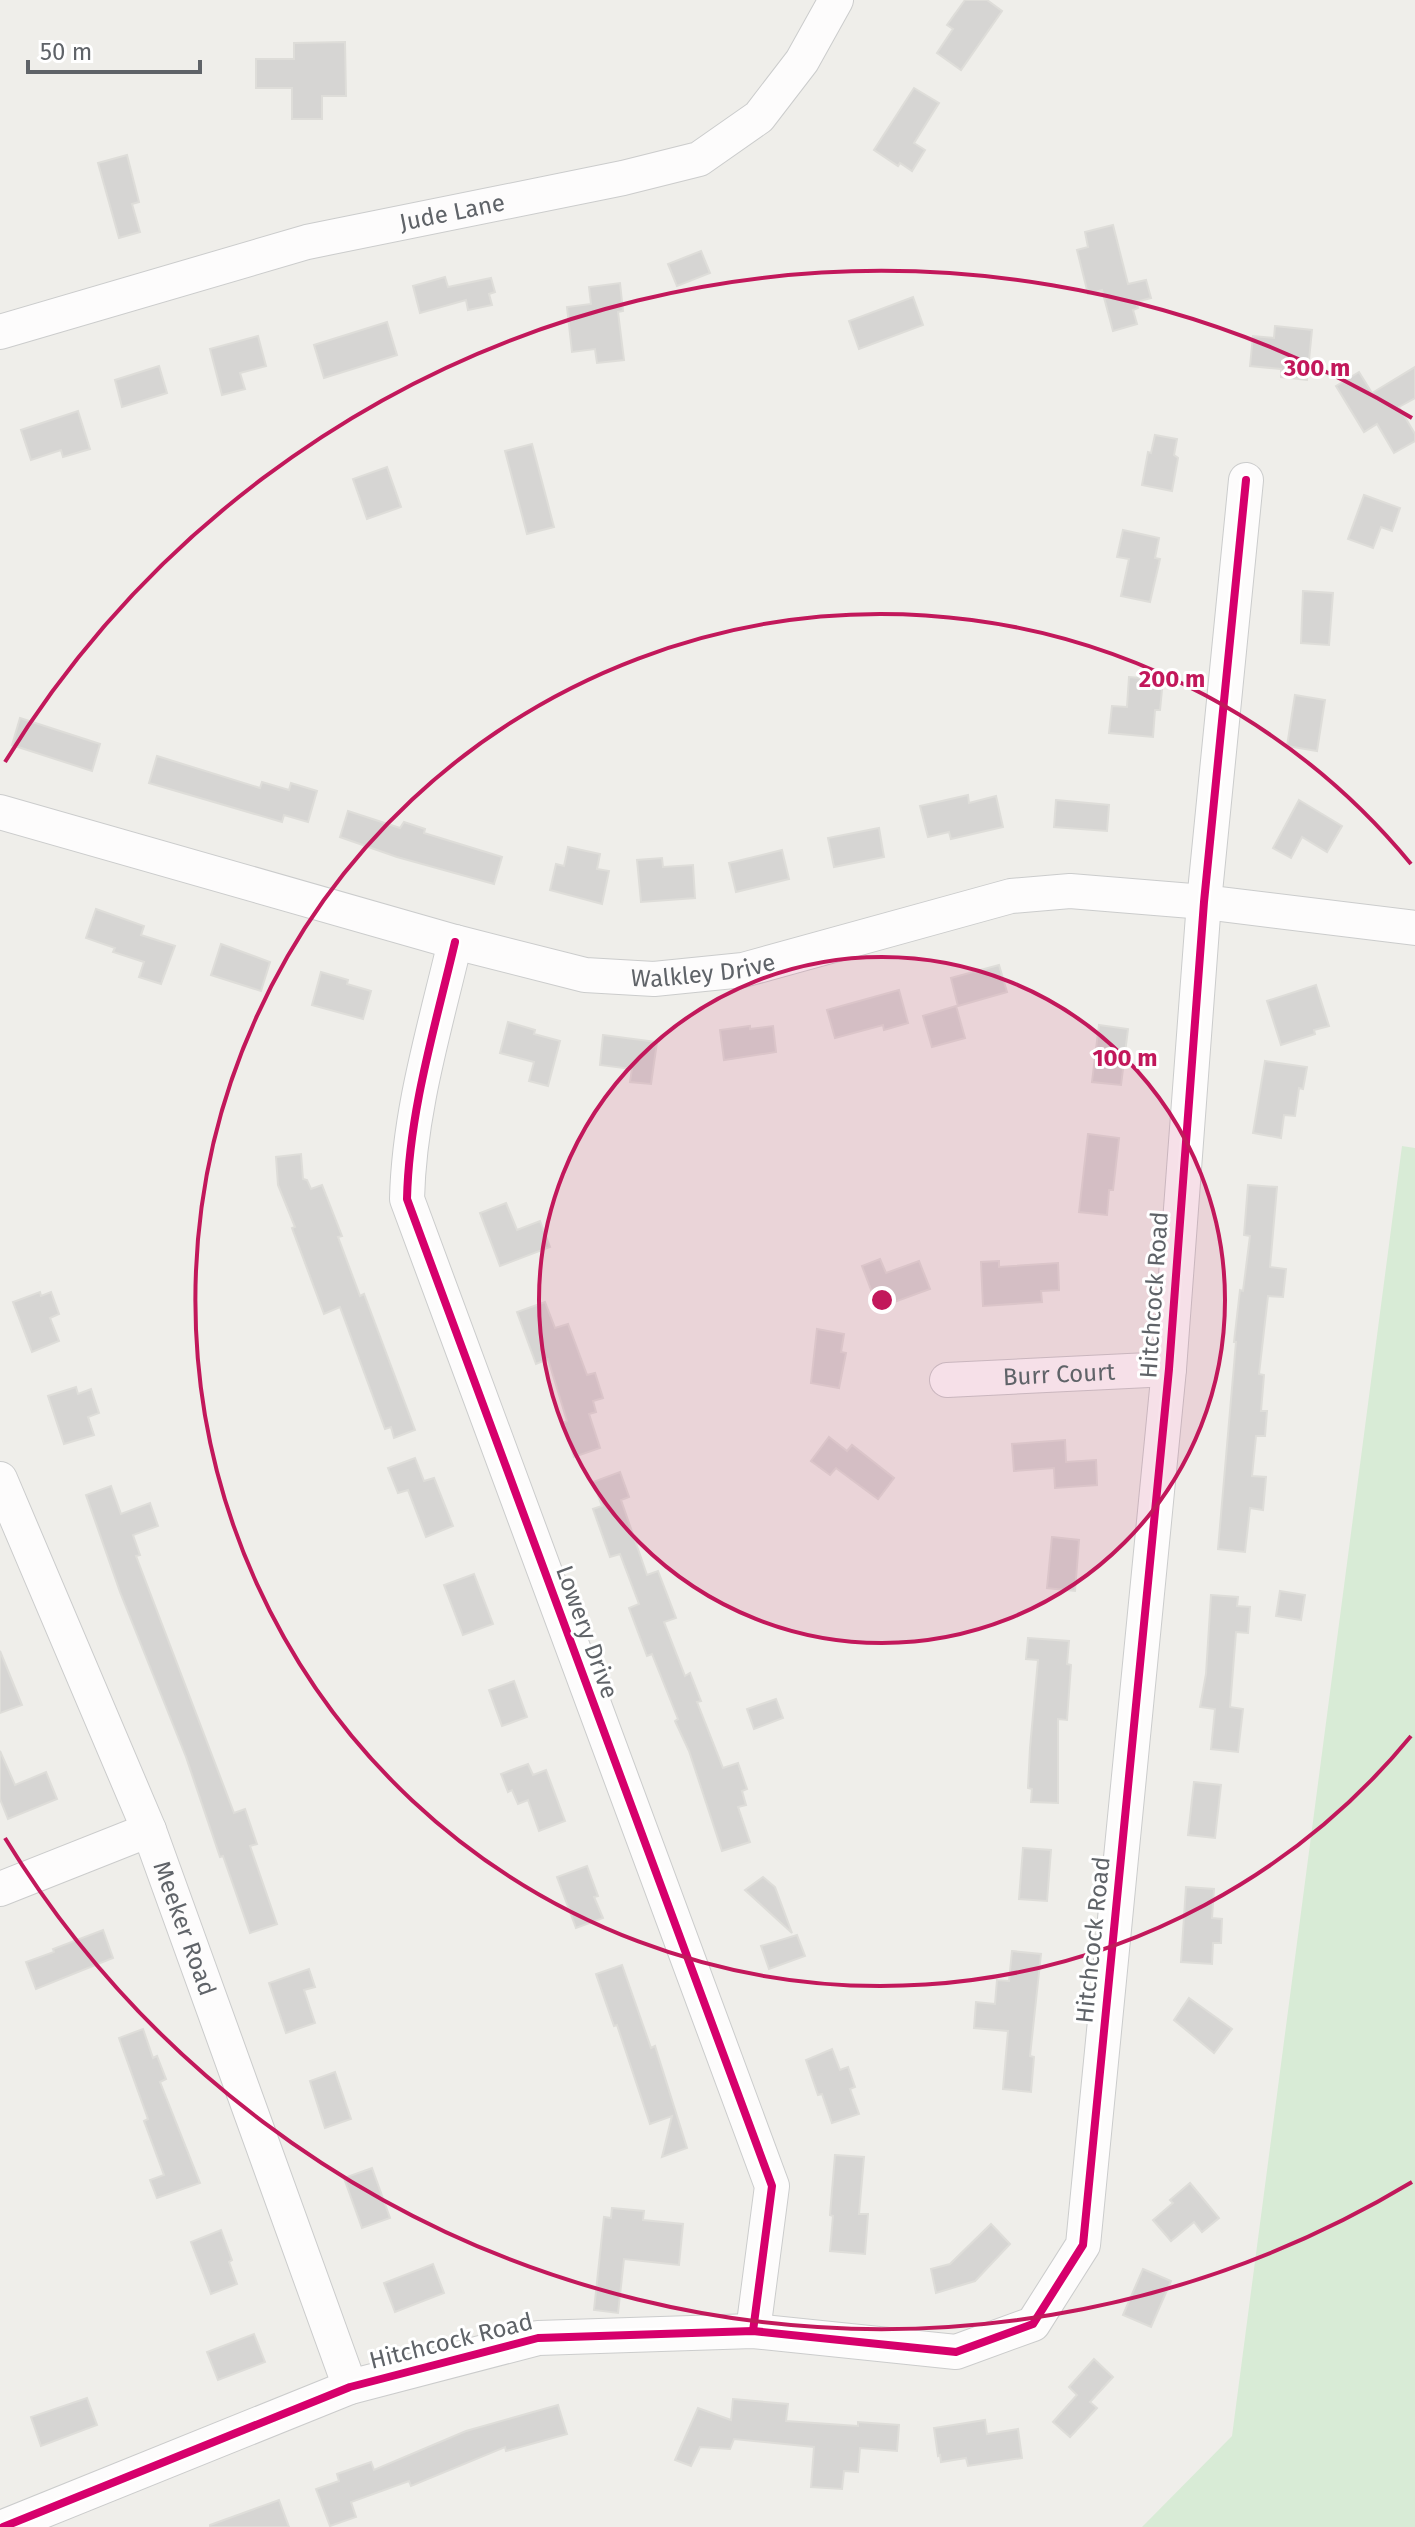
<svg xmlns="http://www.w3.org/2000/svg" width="1415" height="2527" viewBox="0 0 1415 2527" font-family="'Fira Sans',sans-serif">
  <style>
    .green { fill: #d8ebd6 }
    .building { fill: #d6d5d3; stroke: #deddd9; stroke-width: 2 }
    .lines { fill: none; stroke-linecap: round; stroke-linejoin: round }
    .minor-casing { stroke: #cbcccc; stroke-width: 36 }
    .minor { stroke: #fdfcfc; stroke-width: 34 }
    .cycleway-casing { stroke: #fff; stroke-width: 13 }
    .cycleway { stroke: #d6006c; stroke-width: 8 }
    .ring { fill: none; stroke: #c2185b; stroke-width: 4 }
    .labels { text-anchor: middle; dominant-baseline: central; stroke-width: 6; stroke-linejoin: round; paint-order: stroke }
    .street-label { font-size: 24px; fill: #5f6368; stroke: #fff }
    .centre { fill: #c2185b; stroke: #fff; stroke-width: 4 }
    .ring-label { font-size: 24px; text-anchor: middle; font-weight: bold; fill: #c2185b; stroke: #fff; stroke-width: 6; stroke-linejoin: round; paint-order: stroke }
  </style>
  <rect width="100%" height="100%" fill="#efeeea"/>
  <path class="green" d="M1402,1146L1415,1148V2527H1142L1232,2436Z"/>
  <g class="building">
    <path d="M965,0H987L1002,11L961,70L937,53L953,29L947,25Z"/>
    <path d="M345,42L346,96H322V119H292V88H256V59H294V43Z"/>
    <path d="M914,88L939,103L914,143L925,150L912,171L900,163L898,166L874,150Z"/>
    <path d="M127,155L139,202L132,204L140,232L119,238L98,163Z"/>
    <path d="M1113,225L1128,284L1146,280L1151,298L1136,302L1138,308L1133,310L1137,324L1113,331L1102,290L1088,294L1077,250L1088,247L1085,232Z"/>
    <path d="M701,251L710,273L677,286L668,264Z"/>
    <path d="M445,277L448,287L491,278L495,292L489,294L492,305L468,310L466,300L420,313L413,286Z"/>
    <path d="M620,283L623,311L618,312L624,360L597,363L595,349L572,352L567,307L591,304L589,287Z"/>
    <path d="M913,297L923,325L859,349L849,321Z"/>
    <path d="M387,322L397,355L324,378L314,345Z"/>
    <path d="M1275,326L1312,330L1307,380L1281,377V369L1250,366L1253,336L1274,338Z"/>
    <path d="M258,336L266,366L240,373L245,389L222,395L210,349Z"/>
    <path d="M159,366L167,393L122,407L115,380Z"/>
    <path d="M1415,367V398L1399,407L1415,434V441L1394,453L1377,424L1364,432L1336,386L1359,372L1372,393Z"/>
    <path d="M78,411L90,449L63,457L61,450L31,460L21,430Z"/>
    <path d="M1155,435L1177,439L1174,455L1178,458L1172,491L1142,485L1148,452L1151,453Z"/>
    <path d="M532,444L554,527L527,534L505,451Z"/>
    <path d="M387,467L401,507L367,519L353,479Z"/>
    <path d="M1364,495L1400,508L1392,531L1381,527L1373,548L1348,539Z"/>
    <path d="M1123,530L1159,538L1155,558L1160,559L1150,602L1121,596L1129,559L1117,557Z"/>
    <path d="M1303,591L1333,593L1329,645L1301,643Z"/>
    <path d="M1129,677L1163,680L1160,710H1155L1153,737L1109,733L1112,706L1127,707Z"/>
    <path d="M1295,695L1325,700L1317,751L1287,746Z"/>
    <path d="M20,718L100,744L92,771L12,745Z"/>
    <path d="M157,756L260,788L262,782L289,790L291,783L317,791L308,822L284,815L282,822L149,783Z"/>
    <path d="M968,795L969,803L996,796L1003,827L951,839L949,832L928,837L920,806Z"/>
    <path d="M1056,800L1109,805L1107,831L1054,827Z"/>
    <path d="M1299,800L1342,826L1327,852L1302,837L1291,858L1273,848Z"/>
    <path d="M348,811L400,828L404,822L425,829L424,833L502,857L494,884L397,857L340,837Z"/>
    <path d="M879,828L884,857L834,867L828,838Z"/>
    <path d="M568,847L600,854L597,869L609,871L602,904L550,890L556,864L564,866Z"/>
    <path d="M782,850L789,879L736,892L729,863Z"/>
    <path d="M662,858L663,867L693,865L695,898L641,902L637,860Z"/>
    <path d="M96,909L144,926L141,935L175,946L161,984L139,977L144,962L113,952L115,948L86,938Z"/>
    <path d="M221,944L270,962L261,991L211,975Z"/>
    <path d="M999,965L1007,992L958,1006L951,978Z"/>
    <path d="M321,972L348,980L347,984L371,991L363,1019L312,1005Z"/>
    <path d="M1316,985L1329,1026L1314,1030L1315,1034L1281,1045L1267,1001Z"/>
    <path d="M899,990L908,1023L884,1030L883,1025L835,1038L827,1010Z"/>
    <path d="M956,1006L965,1038L932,1047L923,1016Z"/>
    <path d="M508,1022L535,1030L534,1034L560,1041L548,1086L529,1081L534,1062L500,1053Z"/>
    <path d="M1099,1025L1128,1029L1121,1085L1092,1082Z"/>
    <path d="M750,1026V1029L773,1026L776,1052L724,1060L720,1030Z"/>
    <path d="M603,1035L657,1042L651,1084L630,1082L632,1069L600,1065Z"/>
    <path d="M1265,1061L1307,1067L1303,1089L1299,1088L1295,1116L1284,1115L1281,1138L1253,1133Z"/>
    <path d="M1088,1134L1119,1138L1113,1190H1109L1107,1215L1079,1212Z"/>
    <path d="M301,1154L303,1179L307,1180L311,1189L322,1185L342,1236L338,1237L360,1296L364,1294L415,1430L394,1438L391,1427L385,1429L340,1307L324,1314L292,1228L295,1227L278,1185L276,1157Z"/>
    <path d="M1248,1185L1277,1187L1270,1267L1286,1269L1283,1297L1268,1296L1259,1374L1264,1375L1261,1411H1267L1265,1436H1256L1252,1476L1266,1477L1263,1510L1250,1508L1245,1552L1218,1549L1236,1342H1234L1240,1290L1243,1291L1250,1236L1244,1235Z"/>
    <path d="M506,1203L517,1230L540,1221L550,1247L500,1266L480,1213Z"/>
    <path d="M880,1259L886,1273L919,1261L930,1289L878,1308L862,1266Z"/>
    <path d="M999,1261V1267L1058,1263L1059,1290L1041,1291L1042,1302L983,1306L981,1262Z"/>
    <path d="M40,1292L41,1296L51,1292L59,1314L50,1318L59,1341L32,1352L13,1302Z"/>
    <path d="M545,1302L555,1328L568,1324L587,1375L595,1373L603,1398L593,1401L596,1412L589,1414L600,1448L574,1457L563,1423L567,1421L548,1359L536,1364L517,1312Z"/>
    <path d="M817,1329L844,1334L841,1352L846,1353L839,1388L811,1383Z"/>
    <path d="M76,1387L78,1394L91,1389L99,1413L88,1417L94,1435L64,1444L48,1396Z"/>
    <path d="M829,1437L847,1451L852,1445L894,1478L878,1499L836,1468L830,1475L811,1461Z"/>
    <path d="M1065,1440L1066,1462L1096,1460L1097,1485L1055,1488L1054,1468L1014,1471L1012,1444Z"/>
    <path d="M415,1458L424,1481L434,1478L453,1526L426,1537L408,1490L398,1493L388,1468Z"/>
    <path d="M620,1472L629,1497L621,1500L647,1575L658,1571L676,1618L664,1622L685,1676L690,1673L701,1701L697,1702L723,1768L738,1763L747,1789L742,1791L746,1805L738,1807L750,1842L722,1851L689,1751L675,1721L678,1719L652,1654L647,1656L629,1608L639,1604L620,1554L610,1557L593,1509L602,1506L593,1482Z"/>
    <path d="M111,1486L121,1514L150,1503L158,1526L133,1535L140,1555L136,1556L234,1813L245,1809L257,1844L250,1846L277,1924L250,1933L223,1856L220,1857L186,1757L120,1592L86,1495Z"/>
    <path d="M1052,1537L1079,1540L1075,1591L1047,1588Z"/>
    <path d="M474,1574L493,1624L463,1635L444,1585Z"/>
    <path d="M1280,1591L1305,1595L1301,1620L1276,1616Z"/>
    <path d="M1211,1595L1238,1597L1237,1606L1250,1607L1248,1633L1236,1632L1230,1707L1243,1709L1238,1752L1211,1749L1215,1709L1200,1707L1206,1674Z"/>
    <path d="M1028,1638L1069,1641L1067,1664L1071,1665L1067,1720L1058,1719V1803L1031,1802L1032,1789L1028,1788L1030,1748L1038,1660L1026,1659Z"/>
    <path d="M0,1651L22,1705L0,1713Z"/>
    <path d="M514,1681L527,1717L502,1726L489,1690Z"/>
    <path d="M776,1699L783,1718L754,1729L747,1709Z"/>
    <path d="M0,1751L15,1785L46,1772L57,1799L8,1819L0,1799Z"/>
    <path d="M528,1764L533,1775L546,1770L565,1821L539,1831L528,1800L518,1804L512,1790L508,1792L501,1774Z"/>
    <path d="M1194,1782L1221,1785L1215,1838L1188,1835Z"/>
    <path d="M1023,1848L1051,1850L1047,1901L1019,1899Z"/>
    <path d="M587,1866L598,1896L594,1897L603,1918L576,1928L557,1877Z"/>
    <path d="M763,1877L775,1887L792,1933L745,1890Z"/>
    <path d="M1186,1887L1214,1889L1212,1918L1222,1919L1221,1943H1213L1212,1964L1181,1962Z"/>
    <path d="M103,1930L113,1958L36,1989L26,1962L54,1952L53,1949Z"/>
    <path d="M797,1935L805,1956L769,1969L761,1946Z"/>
    <path d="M1012,1951L1041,1954L1030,2056L1034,2057L1031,2092L1003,2089L1008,2031L974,2028L976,2002L995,2004L997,1980L1009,1981Z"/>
    <path d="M622,1965L651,2048L655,2046L687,2148L662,2157L672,2116L650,2124L617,2025L614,2026L596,1974Z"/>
    <path d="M309,1969L315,1987L304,1990L315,2023L286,2033L269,1983Z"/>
    <path d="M1189,1998L1232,2029L1214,2053L1174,2020Z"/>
    <path d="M143,2029L153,2058L157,2056L166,2079L160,2082L200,2183L157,2198L150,2180L164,2175L144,2121L148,2119L119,2038Z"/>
    <path d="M832,2049L840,2070L848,2067L855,2087L850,2089L859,2114L832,2123L822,2094L818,2095L806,2060Z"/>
    <path d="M335,2072L351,2119L325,2128L310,2081Z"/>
    <path d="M835,2155L864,2157L859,2214H868L865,2254L830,2251L833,2216L830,2215Z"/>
    <path d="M372,2168L390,2218L362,2228L344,2178Z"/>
    <path d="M1190,2183L1219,2218L1202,2232L1194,2222L1171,2241L1153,2220L1173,2203L1170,2200Z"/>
    <path d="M612,2208L644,2211L643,2220L683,2224L679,2265L624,2259L618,2313L594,2310L604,2217L611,2218Z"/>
    <path d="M991,2224L1010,2244L975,2281L936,2293L931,2269L950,2264Z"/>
    <path d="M221,2230L232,2260L229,2262L237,2284L211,2294L191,2242Z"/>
    <path d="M433,2264L444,2293L395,2312L384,2283Z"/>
    <path d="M1143,2269L1171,2281L1151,2327L1123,2315Z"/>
    <path d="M254,2334L265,2362L218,2380L207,2352Z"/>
    <path d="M1094,2359L1113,2377L1090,2402L1097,2408L1070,2437L1053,2422L1077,2395L1069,2387Z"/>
    <path d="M87,2398L97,2425L41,2446L31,2417Z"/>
    <path d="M733,2399L788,2404L786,2421L858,2426V2422L899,2425L897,2451L860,2448L858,2472L844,2471L842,2489L811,2487L814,2447L734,2439L730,2449L700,2447L691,2466L675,2460L698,2408L731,2420Z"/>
    <path d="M558,2405L567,2434L506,2451L505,2447L411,2486L409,2481L351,2502L356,2517L330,2526L316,2489L339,2481L337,2474L371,2462L374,2470L466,2431Z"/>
    <path d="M985,2420L987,2434L1018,2429L1022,2458L968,2466L966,2458L941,2462L940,2455L938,2456L934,2428Z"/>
    <path d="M279,2500L289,2527H210V2525Z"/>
  </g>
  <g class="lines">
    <defs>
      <g id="minor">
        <path id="s1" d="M0,332L307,242L623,178L699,159L759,117L802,61L836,0"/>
        <path id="s2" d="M0,812L455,942L585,975L654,979L743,970L1011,896L1070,891L1204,902L1415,928"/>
        <path d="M455,942C435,1027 409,1112 407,1199L772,2186L753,2331"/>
        <path id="s3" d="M947,1380L1169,1369"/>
        <path id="s4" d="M0,1479L149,1830L350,2387"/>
        <path d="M0,1889L149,1830"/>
        <path d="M3,2527L350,2387L538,2338L753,2331L956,2352L1033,2324L1083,2245L1169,1369L1204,902L1246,480"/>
      </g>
    </defs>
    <use href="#minor" class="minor-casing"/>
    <use href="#minor" class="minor"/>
    <defs>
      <g id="cycleway">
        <path d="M455,942C435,1027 409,1112 407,1199L772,2186L753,2331"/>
        <path d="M3,2527L350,2387L538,2338L753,2331L956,2352L1033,2324L1083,2245L1169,1369L1204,902L1246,480"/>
      </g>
    </defs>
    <use href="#cycleway" class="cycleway-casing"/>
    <use href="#cycleway" class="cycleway"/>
  </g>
  <circle cx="882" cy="1300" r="343" fill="#c2185b" fill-opacity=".12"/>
  <g class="ring">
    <circle cx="882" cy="1300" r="343"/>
    <path d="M1411 1736A686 686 0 1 1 1411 864"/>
    <path d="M1412 2182A1029 1029 0 0 1 5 1838M5 762A1029 1029 0 0 1 1412 418"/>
  </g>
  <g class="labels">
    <g class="street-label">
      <text stroke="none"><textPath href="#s1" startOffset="468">Jude Lane</textPath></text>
      <text stroke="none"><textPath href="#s2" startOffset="726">Walkley Drive</textPath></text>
      <text transform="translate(1154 1295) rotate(-86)">Hitchcock Road</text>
      <text stroke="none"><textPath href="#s3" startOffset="112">Burr Court</textPath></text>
      <text transform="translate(587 1632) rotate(70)">Lowery Drive</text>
      <text stroke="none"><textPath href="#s4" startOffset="486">Meeker Road</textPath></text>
      <text transform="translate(1093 1940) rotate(-84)">Hitchcock Road</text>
      <text transform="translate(451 2341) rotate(-14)">Hitchcock Road</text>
    </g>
  </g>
  <circle cx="882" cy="1300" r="12" class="centre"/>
  <g class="ring-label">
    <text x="1317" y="376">300 m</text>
    <text x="1172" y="687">200 m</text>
    <text x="1125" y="1066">100 m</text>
  </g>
  <path d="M28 60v12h172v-12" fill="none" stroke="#5f6368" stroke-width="4"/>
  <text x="40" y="60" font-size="24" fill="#5f6368" stroke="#ffffff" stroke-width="6" paint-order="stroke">50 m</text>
</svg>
